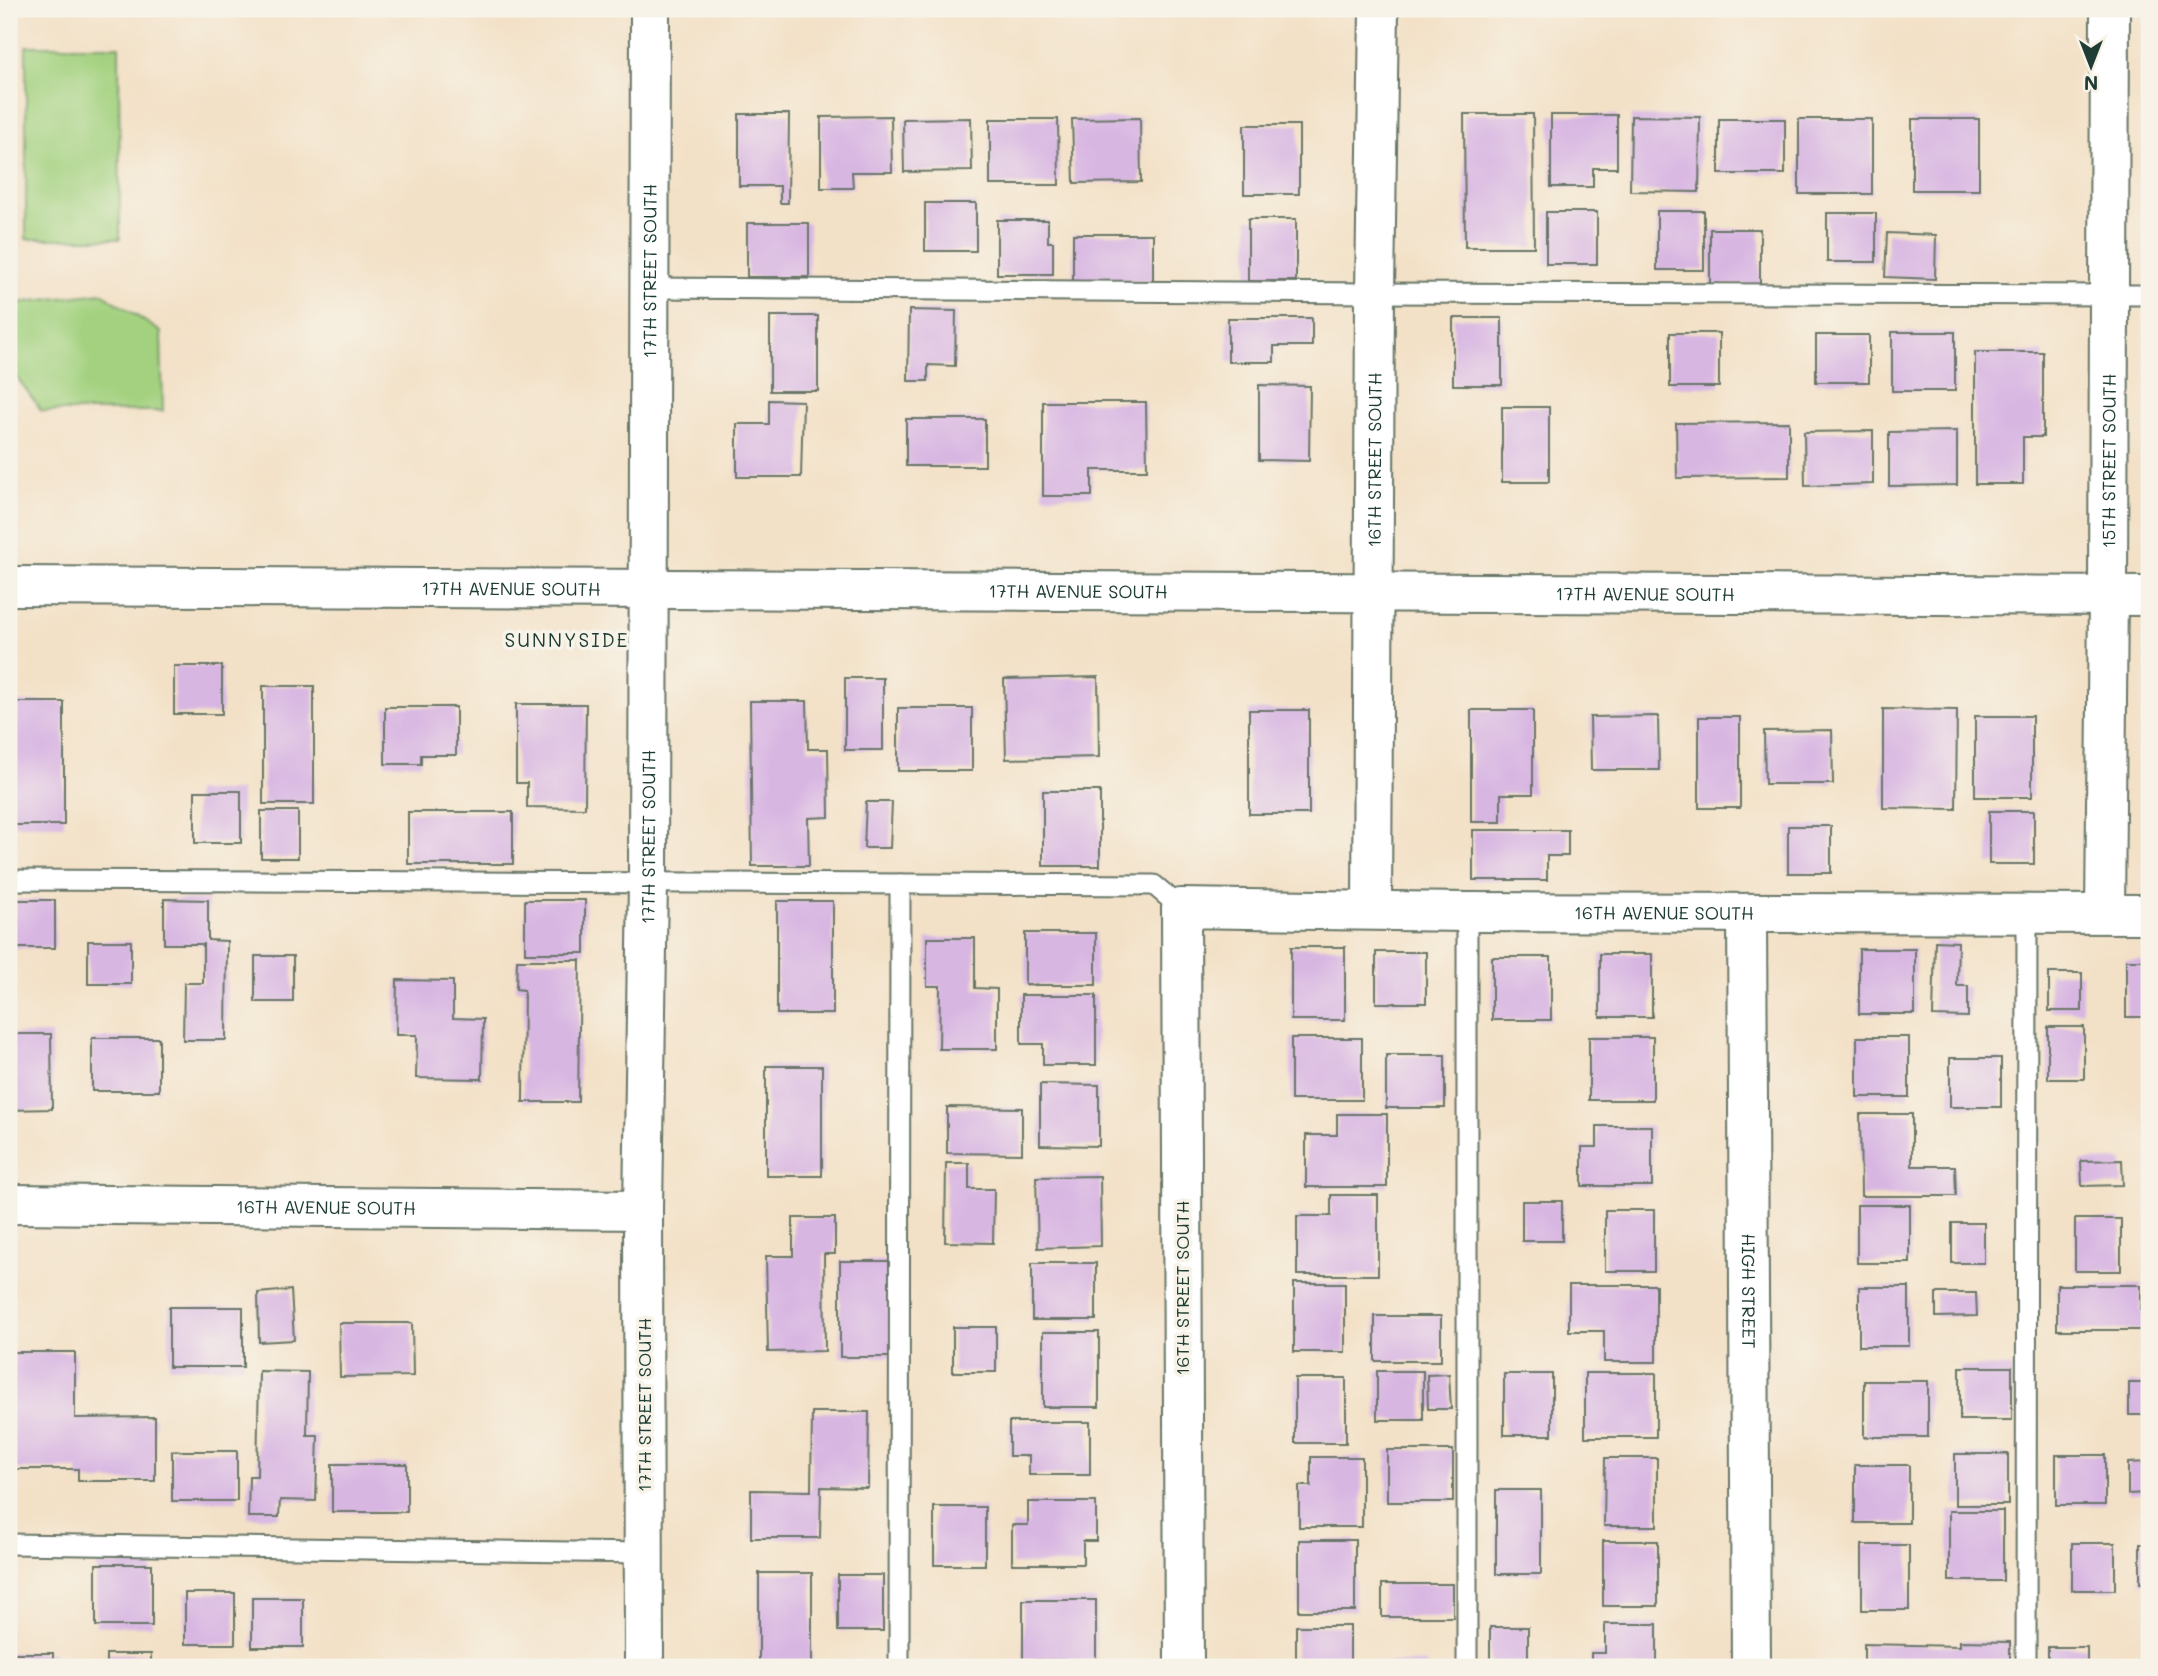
<svg xmlns="http://www.w3.org/2000/svg" width="2158" height="1676" viewBox="0 0 2158 1676" font-family="Mali,sans-serif">
  <style>
    .green { fill: #a3d17f; stroke: #61875a; stroke-width: 2 }
    .building { fill: #d8b6e2 }
    .lines { fill: none; stroke-linecap: round; stroke-linejoin: round }
    .lane-casing { stroke: #697667; stroke-width: 23 }
    .street-casing { stroke: #697667; stroke-width: 42 }
    .lane { stroke: #fff; stroke-width: 19 }
    .street { stroke: #fff; stroke-width: 38 }
    .labels { text-anchor: middle; dominant-baseline: central; stroke-width: 7; stroke-linejoin: round; paint-order: stroke }
    .street-label { font-size: 18px; fill: #1f3d34; stroke: #f7f3e8 }
    .neighbourhood-label { font-size: 19px; letter-spacing: 2px; fill: #1f3d34; stroke: #f7f3e8 }
  </style>
  <rect width="100%" height="100%" fill="#f7f3e8"/>
  <filter id="ink" filterUnits="userSpaceOnUse"><feTurbulence type="fractalNoise" baseFrequency=".0143" numOctaves="2"/><feDisplacementMap in="SourceGraphic" scale="14" xChannelSelector="R" yChannelSelector="G"/><feConvolveMatrix kernelMatrix="1 2 1 2 8 2 1 2 1" color-interpolation-filters="sRGB"/></filter>
  <filter id="wash" filterUnits="userSpaceOnUse"><feTurbulence type="fractalNoise" baseFrequency=".00686" numOctaves="4" result="noise"/><feDisplacementMap in="SourceGraphic" scale="28" xChannelSelector="R" yChannelSelector="G"/><feGaussianBlur stdDeviation="1.57" result="paint"/><feColorMatrix in="noise" values="0 0 0 0 0 0 0 0 0 0 0 0 0 0 0 0 0 1.4 0 .05"/><feComposite in="paint" operator="in"/></filter>
  <g filter="url(#wash)">
    <rect width="100%" height="100%" fill="#f3e1c7"/>
    <g class="green">
      <path d="M26,46H119L120,239H26Z"/>
      <path d="M102,293L161,332L163,411H42L9,367V304Z"/>
    </g>
    <g id="blocks">
      <g class="building">
        <path d="M739,114H789L788,203H780V186H739Z"/>
        <path d="M1464,114H1533L1534,247H1465Z"/>
        <path d="M1551,115H1617V168H1593V187H1551Z"/>
        <path d="M891,116L892,172H852L853,188H821V117Z"/>
        <path d="M1631,116L1700,117L1699,192L1630,191Z"/>
        <path d="M971,118L972,171L904,172L903,119Z"/>
        <path d="M1140,118L1141,182L1074,183L1072,119Z"/>
        <path d="M990,119H1058L1059,185H990Z"/>
        <rect x="1719" y="119" width="66" height="55"/>
        <rect x="1799" y="119" width="73" height="75"/>
        <rect x="1912" y="119" width="67" height="71"/>
        <rect x="1244" y="125" width="55" height="69"/>
        <rect x="925" y="203" width="51" height="48"/>
        <rect x="1657" y="211" width="47" height="59"/>
        <rect x="1546" y="212" width="51" height="52"/>
        <rect x="1827" y="213" width="49" height="49"/>
        <rect x="1248" y="219" width="48" height="62"/>
        <path d="M997,220H1048V242H1053V274H997Z"/>
        <rect x="747" y="223" width="62" height="54"/>
        <rect x="1710" y="229" width="50" height="56"/>
        <path d="M1887,233L1936,235L1935,279L1885,277Z"/>
        <rect x="1073" y="234" width="80" height="47"/>
        <path d="M909,310L956,311L955,366L928,365V381H908Z"/>
        <rect x="770" y="316" width="48" height="75"/>
        <path d="M1228,318H1312V346H1274V362H1228Z"/>
        <rect x="1453" y="318" width="49" height="67"/>
        <rect x="1892" y="332" width="63" height="59"/>
        <rect x="1670" y="333" width="49" height="54"/>
        <rect x="1816" y="335" width="53" height="47"/>
        <path d="M1975,352H2043V437H2023V484H1975Z"/>
        <path d="M1259,385L1310,386L1309,461L1259,460Z"/>
        <path d="M769,400L803,401L801,477H737V424H769Z"/>
        <path d="M1043,402H1146L1147,470H1092V496H1043Z"/>
        <rect x="1502" y="407" width="47" height="75"/>
        <rect x="906" y="419" width="79" height="47"/>
        <path d="M1789,422V477L1677,478L1676,423Z"/>
        <path d="M1873,431V484L1805,486L1804,432Z"/>
        <path d="M1957,431V485L1889,486V432Z"/>
        <rect x="174" y="666" width="48" height="48"/>
        <path d="M1098,677L1099,757L1006,759L1004,679Z"/>
        <rect x="845" y="678" width="38" height="72"/>
        <rect x="263" y="686" width="51" height="118"/>
        <path d="M750,701H807L808,749H828L829,817L808,818L809,866H752Z"/>
        <rect x="9" y="702" width="55" height="123"/>
        <path d="M516,704H586L585,808L527,807V783H516Z"/>
        <path d="M385,707H456V755H421V764H385Z"/>
        <rect x="898" y="708" width="74" height="63"/>
        <path d="M1883,709L1957,710L1956,809L1883,808Z"/>
        <rect x="1249" y="710" width="60" height="104"/>
        <path d="M1471,710H1533V794H1501V822H1471Z"/>
        <path d="M1658,716L1659,770H1591L1590,717Z"/>
        <rect x="1975" y="716" width="57" height="81"/>
        <rect x="1699" y="717" width="41" height="91"/>
        <path d="M1832,730L1833,784H1765L1764,731Z"/>
        <rect x="195" y="791" width="46" height="52"/>
        <rect x="1043" y="791" width="57" height="75"/>
        <path d="M866,802H892L890,848H864Z"/>
        <rect x="261" y="811" width="37" height="47"/>
        <rect x="1989" y="811" width="45" height="53"/>
        <rect x="408" y="812" width="105" height="52"/>
        <rect x="1788" y="826" width="43" height="47"/>
        <path d="M1473,830H1568V856H1547V880H1473Z"/>
        <path d="M164,899L208,900V940L227,941L226,1040H183L184,983H203V944H164Z"/>
        <rect x="9" y="900" width="46" height="48"/>
        <rect x="525" y="900" width="60" height="53"/>
        <rect x="777" y="901" width="56" height="113"/>
        <rect x="1025" y="933" width="71" height="52"/>
        <path d="M927,938H975V988L997,989V1049H939L940,986H927Z"/>
        <rect x="88" y="941" width="43" height="43"/>
        <path d="M1935,941L1958,942L1957,986H1968V1017L1933,1016Z"/>
        <rect x="1291" y="947" width="54" height="73"/>
        <rect x="1859" y="949" width="56" height="65"/>
        <rect x="1376" y="952" width="50" height="51"/>
        <rect x="1600" y="954" width="52" height="63"/>
        <rect x="255" y="956" width="38" height="46"/>
        <rect x="1492" y="957" width="59" height="63"/>
        <path d="M517,960H580L578,1102H523L524,990L516,989Z"/>
        <rect x="2126" y="960" width="23" height="57"/>
        <rect x="2049" y="973" width="33" height="38"/>
        <path d="M397,980L453,981V1018L483,1019L482,1079L416,1078L417,1035H396Z"/>
        <path d="M1021,995H1096V1065H1043V1044H1021Z"/>
        <rect x="2048" y="1027" width="36" height="52"/>
        <path d="M9,1034H51L52,1109L9,1110Z"/>
        <rect x="1589" y="1037" width="64" height="63"/>
        <rect x="1857" y="1037" width="52" height="60"/>
        <rect x="92" y="1038" width="67" height="53"/>
        <rect x="1291" y="1038" width="71" height="62"/>
        <rect x="1386" y="1055" width="59" height="53"/>
        <rect x="1950" y="1058" width="51" height="49"/>
        <rect x="766" y="1066" width="56" height="110"/>
        <path d="M1040,1084L1099,1085V1146L1040,1145Z"/>
        <path d="M947,1107L1022,1108V1154L947,1153Z"/>
        <path d="M1337,1114H1387V1187H1306V1135H1337Z"/>
        <path d="M1860,1114H1912V1166H1955L1956,1196H1861Z"/>
        <path d="M1597,1126H1652V1186H1582V1147H1597Z"/>
        <path d="M2122,1160L2123,1185L2082,1186L2081,1161Z"/>
        <path d="M946,1163H969V1189H994L993,1243L945,1242Z"/>
        <path d="M1100,1176L1101,1246L1038,1248L1036,1177Z"/>
        <path d="M1331,1195H1378V1275H1297V1216H1331Z"/>
        <rect x="1522" y="1201" width="40" height="40"/>
        <rect x="1857" y="1205" width="53" height="58"/>
        <rect x="1605" y="1210" width="49" height="61"/>
        <path d="M793,1218H835V1254H824L825,1351L768,1352L766,1256H793Z"/>
        <rect x="2075" y="1219" width="46" height="52"/>
        <rect x="1952" y="1223" width="32" height="40"/>
        <path d="M840,1261H892L891,1357H840Z"/>
        <rect x="1032" y="1263" width="64" height="57"/>
        <rect x="1294" y="1283" width="51" height="69"/>
        <path d="M1569,1285H1656V1362H1604V1331H1569Z"/>
        <path d="M2057,1285H2141V1311H2149V1352H2141V1330H2057Z"/>
        <rect x="1859" y="1287" width="50" height="59"/>
        <path d="M291,1290L294,1340L259,1342L258,1293Z"/>
        <path d="M1936,1293H1976L1977,1316L1936,1317Z"/>
        <rect x="169" y="1307" width="74" height="60"/>
        <rect x="1375" y="1316" width="66" height="45"/>
        <path d="M339,1323H412L413,1376L340,1377Z"/>
        <rect x="953" y="1327" width="43" height="45"/>
        <rect x="1043" y="1332" width="56" height="75"/>
        <path d="M9,1352H75V1418L155,1417V1481H78V1469H9Z"/>
        <rect x="1960" y="1367" width="52" height="53"/>
        <path d="M259,1371L308,1372L307,1435H318L316,1501L280,1500L279,1517H248L249,1476H257Z"/>
        <rect x="1377" y="1371" width="46" height="49"/>
        <rect x="1585" y="1373" width="71" height="64"/>
        <path d="M1449,1374L1451,1409H1428L1427,1375Z"/>
        <rect x="1504" y="1374" width="48" height="61"/>
        <rect x="1295" y="1378" width="51" height="65"/>
        <rect x="1864" y="1381" width="64" height="56"/>
        <rect x="2129" y="1383" width="20" height="32"/>
        <path d="M812,1412H869L868,1488L821,1487L820,1538H751V1490L811,1491Z"/>
        <path d="M1009,1422H1090V1475H1029V1456H1009Z"/>
        <rect x="1387" y="1450" width="66" height="52"/>
        <rect x="172" y="1451" width="65" height="50"/>
        <rect x="1955" y="1454" width="53" height="51"/>
        <rect x="2056" y="1455" width="49" height="50"/>
        <path d="M1311,1457H1362V1527H1299V1486H1311Z"/>
        <path d="M1605,1458H1657V1526H1604Z"/>
        <path d="M2149,1462V1493L2128,1494V1463Z"/>
        <rect x="332" y="1464" width="75" height="48"/>
        <rect x="1855" y="1465" width="54" height="58"/>
        <rect x="1496" y="1490" width="45" height="84"/>
        <path d="M1028,1502H1096V1541H1083V1564H1012V1525H1028Z"/>
        <rect x="934" y="1507" width="51" height="58"/>
        <rect x="1949" y="1511" width="54" height="70"/>
        <rect x="1299" y="1540" width="56" height="71"/>
        <rect x="1603" y="1541" width="55" height="65"/>
        <rect x="2072" y="1543" width="43" height="47"/>
        <rect x="2140" y="1544" width="9" height="39"/>
        <rect x="1862" y="1545" width="47" height="65"/>
        <rect x="96" y="1564" width="56" height="62"/>
        <rect x="759" y="1573" width="53" height="94"/>
        <rect x="838" y="1575" width="45" height="56"/>
        <rect x="1382" y="1584" width="71" height="33"/>
        <rect x="185" y="1593" width="50" height="51"/>
        <rect x="252" y="1598" width="51" height="49"/>
        <rect x="1023" y="1600" width="73" height="60"/>
        <path d="M1605,1624H1657V1667H1591V1653H1605Z"/>
        <rect x="1296" y="1626" width="54" height="41"/>
        <rect x="1490" y="1627" width="38" height="40"/>
        <path d="M1960,1641L2010,1642V1667H1864V1644L1960,1646Z"/>
        <rect x="2048" y="1647" width="39" height="20"/>
        <rect x="9" y="1653" width="44" height="14"/>
        <rect x="106" y="1654" width="45" height="13"/>
        <rect x="1385" y="1663" width="42" height="4"/>
      </g>
    </g>
  </g>
  <g filter="url(#ink)">
    <use href="#blocks" fill-opacity="0" stroke="#697667" stroke-width="2"/>
    <g class="lines">
      <defs>
        <g id="lane">
          <path d="M650,288L1375,293L2149,295"/>
          <path d="M9,880L1154,885L1181,908"/>
          <path d="M1467,912V1667"/>
          <path d="M9,1544L645,1553"/>
          <path d="M899,1667L900,884"/>
          <path d="M2026,1667L2027,913"/>
        </g>
        <g id="street">
          <path id="s1" d="M9,586L2149,596"/>
          <path id="s2" d="M1372,910L1375,293L1379,9"/>
          <path id="s3" d="M1747,913L1751,1667"/>
          <path id="s4" d="M2105,913L2108,595L2110,9"/>
          <path id="s5" d="M9,1204L643,1210"/>
          <path id="s6" d="M644,1667L643,1210L648,882L650,9"/>
          <path id="s7" d="M1184,1667L1181,908L1467,912L2149,914"/>
        </g>
      </defs>
      <use href="#lane" class="lane-casing"/>
      <use href="#street" class="street-casing"/>
      <use href="#lane" class="lane"/>
      <use href="#street" class="street"/>
    </g>
  </g>
  <g class="labels">
    <g class="street-label">
      <text stroke="none"><textPath href="#s6" startOffset="1396">17TH STREET SOUTH</textPath></text>
      <text stroke="none"><textPath href="#s2" startOffset="450">16TH STREET SOUTH</textPath></text>
      <text stroke="none"><textPath href="#s4" startOffset="452">15TH STREET SOUTH</textPath></text>
      <text stroke="none"><textPath href="#s1" startOffset="502">17TH AVENUE SOUTH</textPath></text>
      <text stroke="none"><textPath href="#s1" startOffset="1069">17TH AVENUE SOUTH</textPath></text>
      <text stroke="none"><textPath href="#s1" startOffset="1636">17TH AVENUE SOUTH</textPath></text>
      <text stroke="none"><textPath href="#s6" startOffset="830">17TH STREET SOUTH</textPath></text>
      <text stroke="none"><textPath href="#s7" startOffset="1242">16TH AVENUE SOUTH</textPath></text>
      <text stroke="none"><textPath href="#s5" startOffset="317">16TH AVENUE SOUTH</textPath></text>
      <text transform="translate(1182 1288) rotate(-90)">16TH STREET SOUTH</text>
      <text stroke="none"><textPath href="#s3" startOffset="378">HIGH STREET</textPath></text>
      <text transform="translate(644 1405) rotate(-90)">17TH STREET SOUTH</text>
    </g>
    <g class="neighbourhood-label">
      <text x="567" y="639">SUNNYSIDE</text>
    </g>
  </g>
  <rect width="2158" height="1676" fill="none" stroke="#f7f3e8" stroke-width="35"/>
  <g transform="translate(2091 66) rotate(180)" stroke="#f7f3e8" stroke-width="5" paint-order="stroke">
  <path d="M0-5L12 26L0 18L-12 26Z" fill="#1f3d34"/>
  <text y="-10" font-size="19" font-weight="bold" text-anchor="middle" fill="#1f3d34">N</text>
  </g>
</svg>
